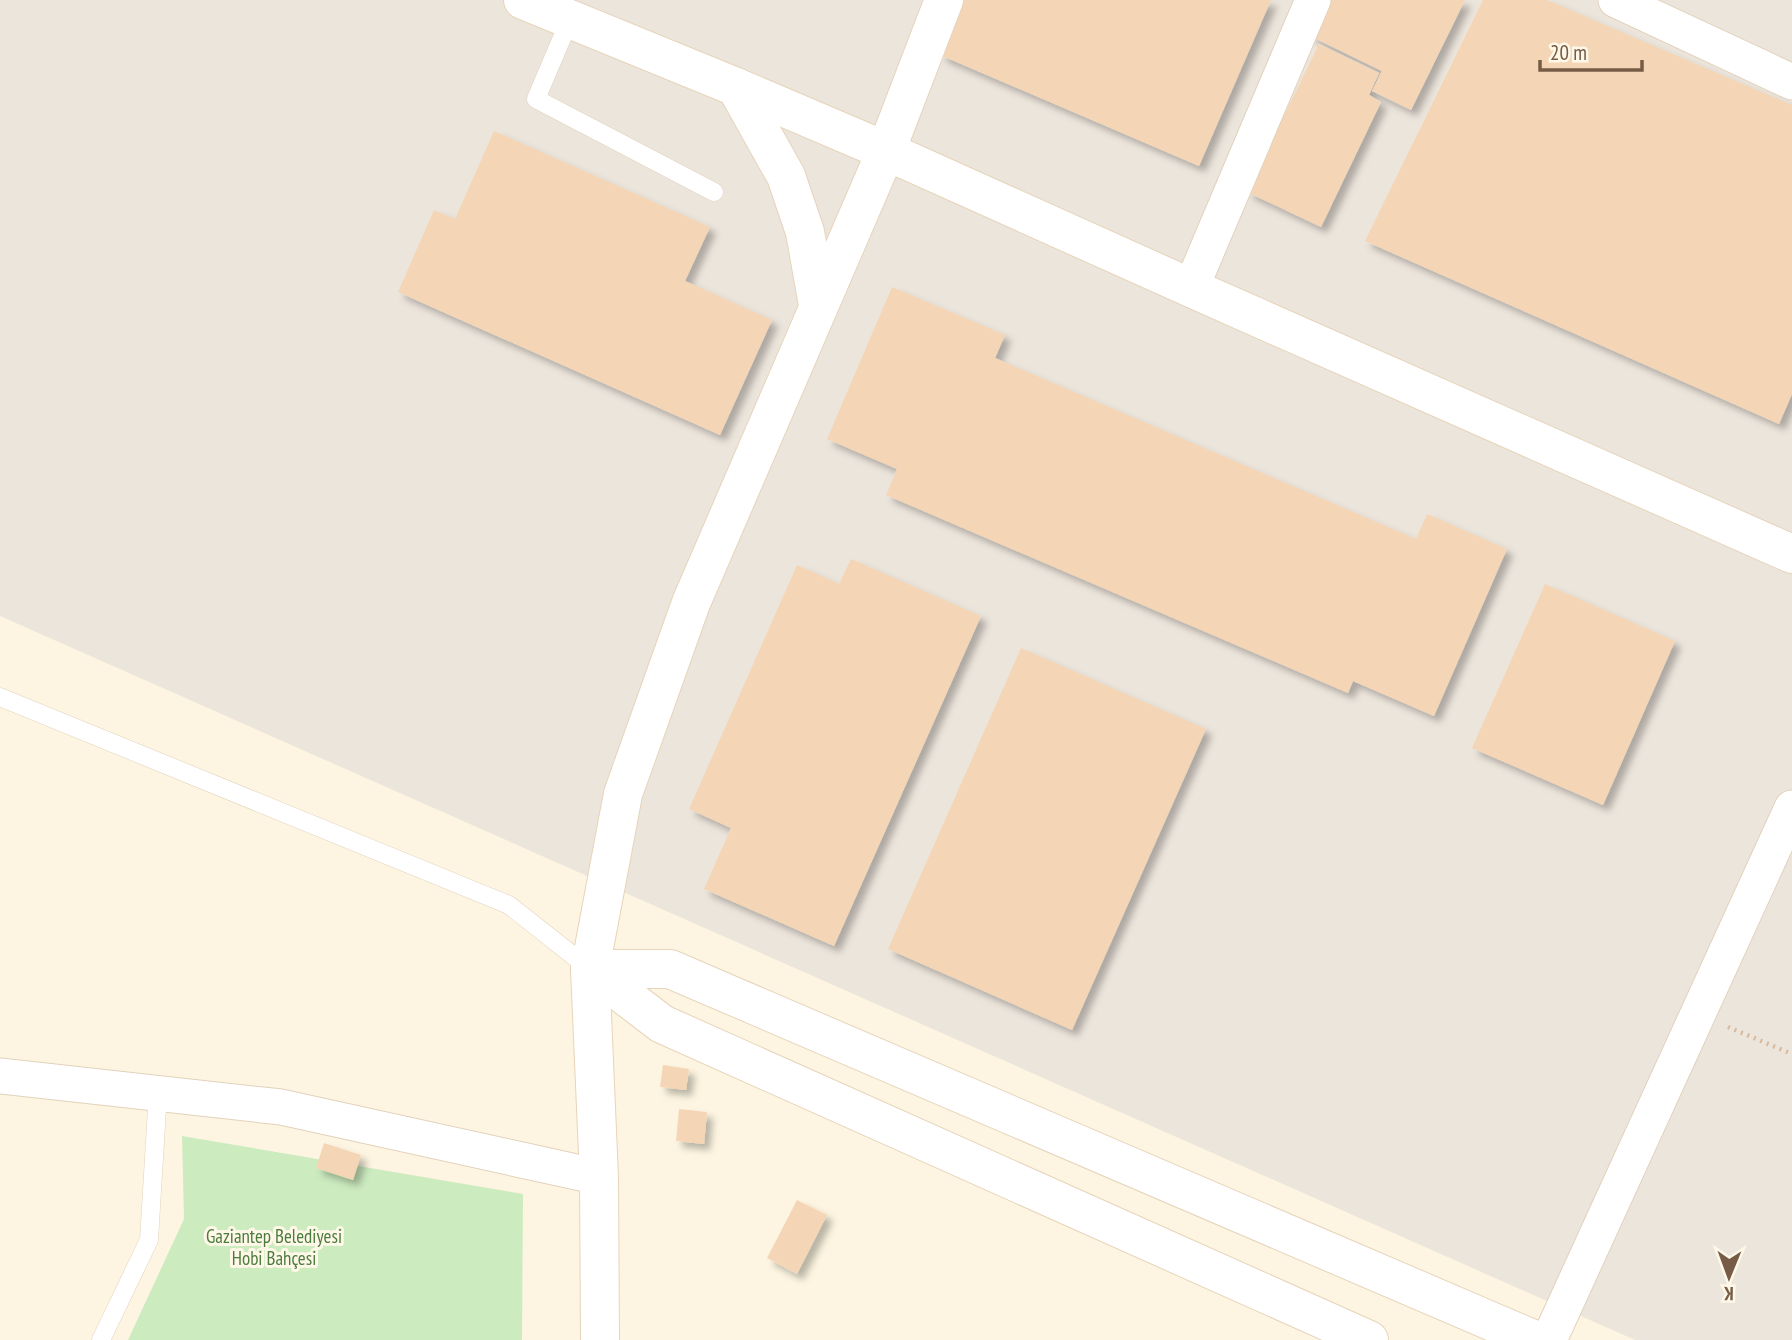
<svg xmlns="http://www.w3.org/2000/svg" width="1792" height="1340" viewBox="0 0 1792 1340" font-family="'PT Sans Narrow',sans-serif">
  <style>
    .industrial { fill: #ece5dc }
    .green { fill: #ccebbf }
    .building { fill: #f4d6b7; filter: url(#shadow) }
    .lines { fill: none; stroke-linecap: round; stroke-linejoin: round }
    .lane-casing { stroke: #e2d2bc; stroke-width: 19 }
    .street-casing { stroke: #e2d2bc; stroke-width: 37 }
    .secondary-casing { stroke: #e7d4ba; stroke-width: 40 }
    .path { stroke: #d9b99a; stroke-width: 4.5; stroke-dasharray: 2 5; stroke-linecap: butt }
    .lane { stroke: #fff; stroke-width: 18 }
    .street { stroke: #fff; stroke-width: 35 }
    .secondary { stroke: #fff; stroke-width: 38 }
    .labels { text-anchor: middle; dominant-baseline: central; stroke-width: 6; stroke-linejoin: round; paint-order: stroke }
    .park-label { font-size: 19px; fill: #4a7c3e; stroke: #fff8e8 }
  </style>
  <defs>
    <filter id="shadow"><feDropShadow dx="6" dy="6" stdDeviation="3.5" flood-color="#0004"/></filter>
  </defs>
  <rect width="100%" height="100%" fill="#fdf5e1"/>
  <path class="industrial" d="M0,0H1792V1340H1635L0,616Z"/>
  <path class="green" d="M182,1136L523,1194L522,1340H128L184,1219Z"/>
  <g class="building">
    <path d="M964,0H1271L1199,166L940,55Z"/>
    <path d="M1327,0H1465L1411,110L1372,91L1382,71L1310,36Z"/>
    <path d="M1483,0H1547L1792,105V394L1779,424L1365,241Z"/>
    <path d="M1319,44L1379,73L1369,95L1381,102L1321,227L1247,192Z"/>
    <path d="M494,131L710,227L685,281L772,320L720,435L398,292L434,210L455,219Z"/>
    <path d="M892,287L1005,335L995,358L1416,539L1427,514L1507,549L1434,716L1353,681L1348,693L886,495L897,469L827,439Z"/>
    <path d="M851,559L981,616L834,946L704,889L731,828L689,809L797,565L839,584Z"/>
    <path d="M1545,584L1675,641L1603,805L1472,748Z"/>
    <path d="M1021,648L1206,729L1072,1030L888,949Z"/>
    <path d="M663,1065L689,1069L686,1090L660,1087Z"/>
    <path d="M679,1109L707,1112L704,1144L676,1141Z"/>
    <path d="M324,1143L361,1155L353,1180L316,1168Z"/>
    <path d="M797,1200L827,1215L797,1274L767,1258Z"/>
  </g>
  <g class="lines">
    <defs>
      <g id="lane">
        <path d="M570,19L536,99L714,192"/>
        <path d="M0,697L509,905L590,969"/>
        <path d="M101,1340L149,1240L158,1092"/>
      </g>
      <g id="street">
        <path d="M1616,0L1792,82"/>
        <path d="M1191,288L1313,0"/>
        <path d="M0,1076L281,1107L599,1177"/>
        <path d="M1549,1340L1792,808"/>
      </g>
      <g id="secondary">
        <path d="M523,0L736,87L886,151L1191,288L1792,554"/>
        <path d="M736,87L786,176L805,232L818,305"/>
        <path d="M590,969H670L1535,1340"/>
        <path d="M590,969L662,1024L1369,1340"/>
        <path d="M600,1340L599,1177L590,969L623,794L691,603L886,151L944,0"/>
      </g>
    </defs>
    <use href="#lane" class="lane-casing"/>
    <use href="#street" class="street-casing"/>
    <use href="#secondary" class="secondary-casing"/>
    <path class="path" d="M1728,1027L1792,1054"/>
    <use href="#lane" class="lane"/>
    <use href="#street" class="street"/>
    <use href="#secondary" class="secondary"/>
  </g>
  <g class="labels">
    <g class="park-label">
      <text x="274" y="1236">Gaziantep Belediyesi<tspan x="274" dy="22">Hobi Bahçesi</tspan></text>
    </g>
  </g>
  <g transform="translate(1729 1277) rotate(181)" stroke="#fff8e8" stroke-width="5" paint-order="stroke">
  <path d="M0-5L12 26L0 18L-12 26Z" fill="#765c46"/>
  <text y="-10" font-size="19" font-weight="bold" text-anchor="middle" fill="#765c46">K</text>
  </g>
  <path d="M1540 60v10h102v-10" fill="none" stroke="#765c46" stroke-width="3.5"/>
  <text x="1550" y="60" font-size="21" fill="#765c46" stroke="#fff8e8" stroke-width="5" paint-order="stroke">20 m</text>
</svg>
